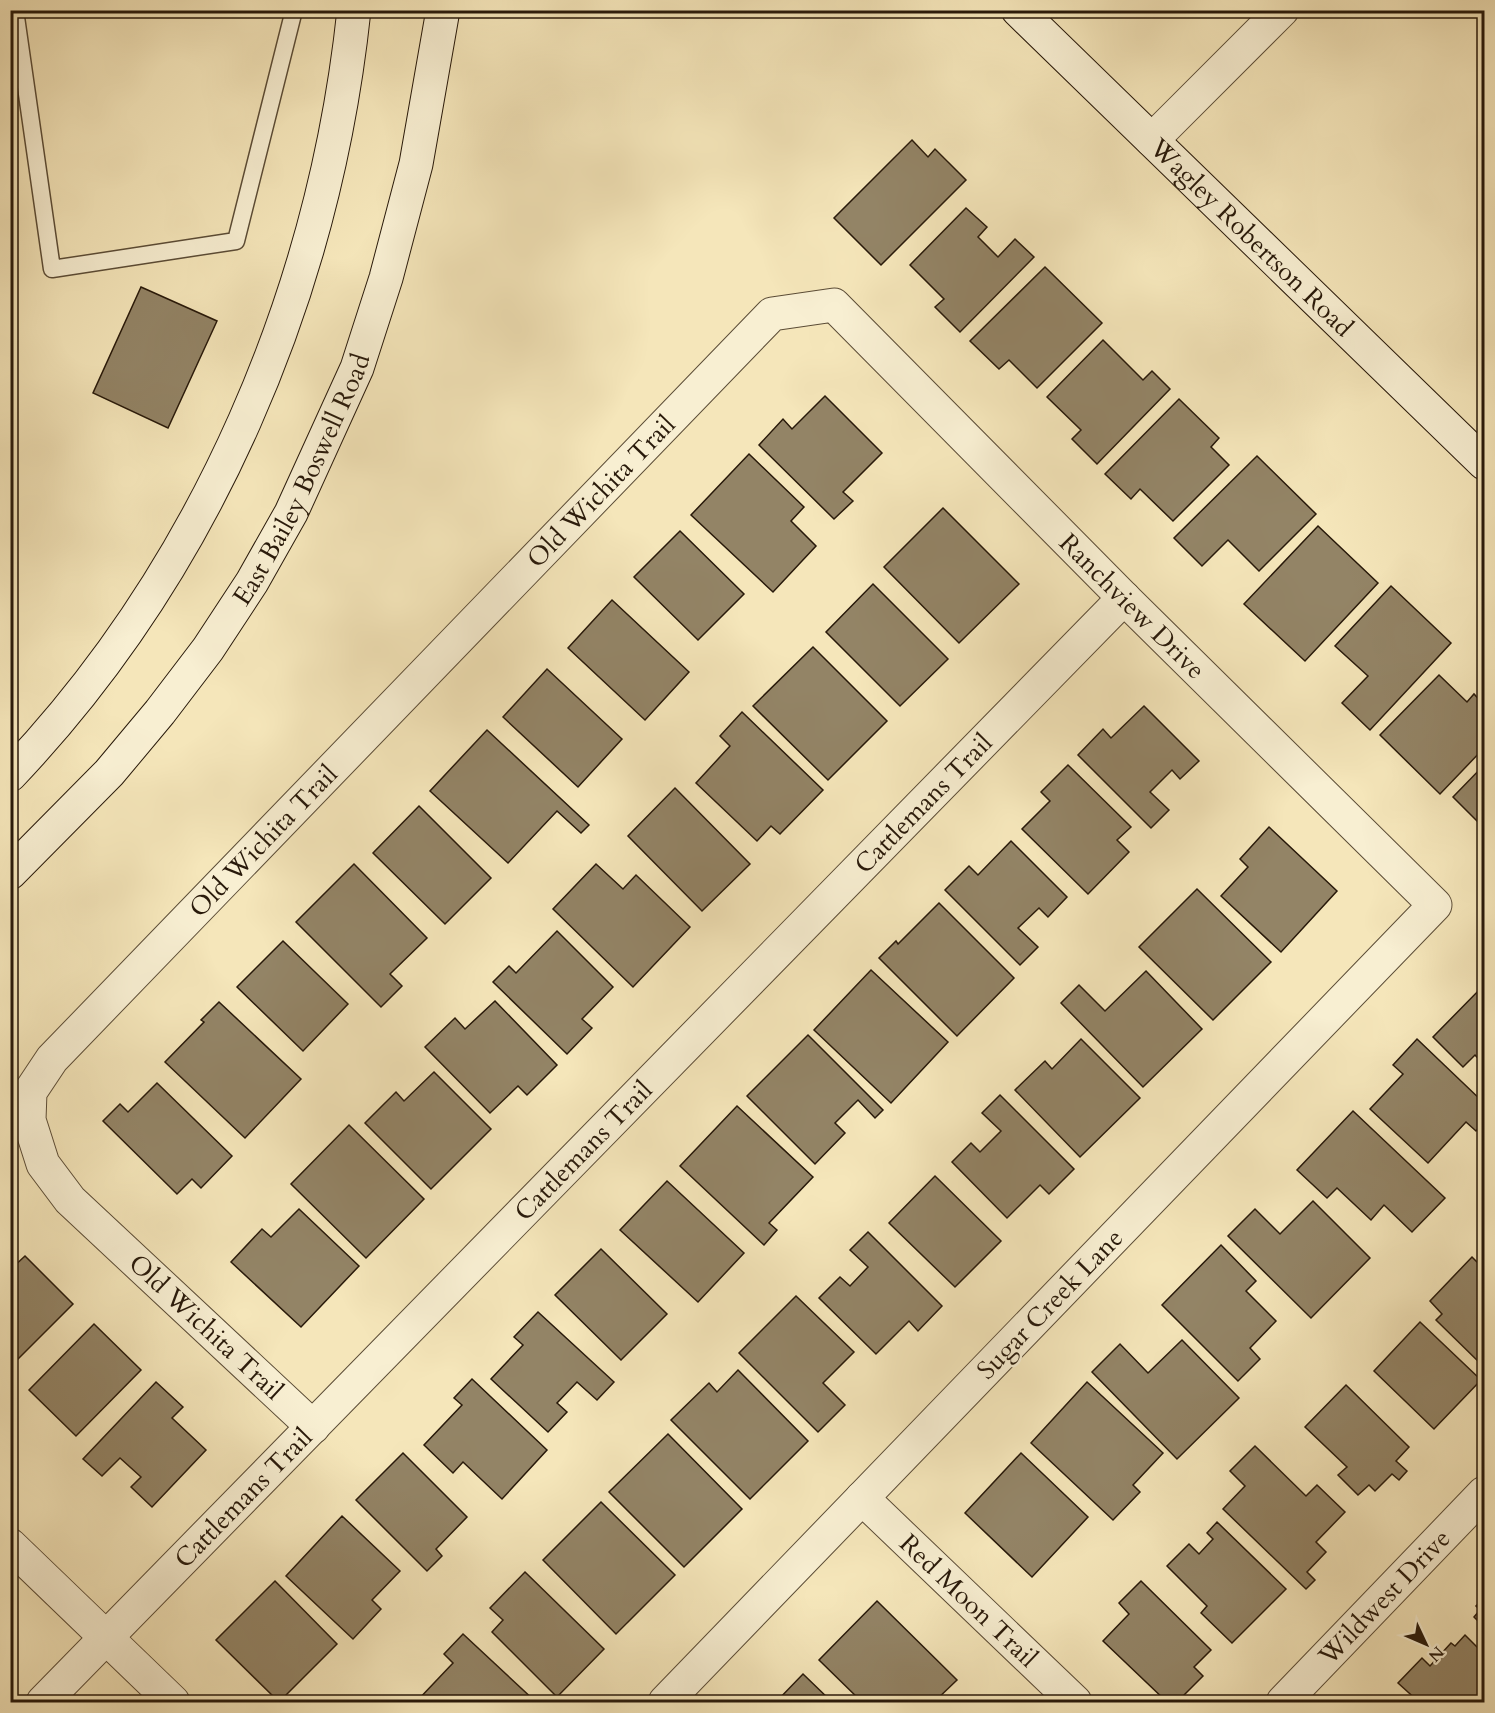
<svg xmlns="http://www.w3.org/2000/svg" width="1495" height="1713" viewBox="0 0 1495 1713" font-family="Cardo,serif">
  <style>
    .building { fill: #938466; stroke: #28190a; stroke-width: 1.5 }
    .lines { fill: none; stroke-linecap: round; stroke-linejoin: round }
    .lane-casing { stroke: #5b4c36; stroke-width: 19 }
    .street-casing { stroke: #5b4c36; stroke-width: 35 }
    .secondary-casing { stroke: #28190a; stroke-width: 35 }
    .lane { stroke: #f8efd2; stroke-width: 16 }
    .street { stroke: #f8efd2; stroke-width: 33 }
    .secondary { stroke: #f8efd2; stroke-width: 33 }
    .labels { text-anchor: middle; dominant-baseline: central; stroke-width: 5; stroke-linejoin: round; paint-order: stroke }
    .street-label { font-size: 26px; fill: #28190a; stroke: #f8efd2 }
  </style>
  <rect width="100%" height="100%" fill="#f5e6ba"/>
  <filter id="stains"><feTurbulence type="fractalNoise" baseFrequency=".00333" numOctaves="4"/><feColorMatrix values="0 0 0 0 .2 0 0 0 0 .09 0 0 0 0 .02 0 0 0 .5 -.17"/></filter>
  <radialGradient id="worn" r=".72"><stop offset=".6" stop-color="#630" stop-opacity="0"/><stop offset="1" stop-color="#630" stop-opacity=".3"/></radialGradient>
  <g class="building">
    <path d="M912,140L928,157L935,149L966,180L881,265L834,218Z"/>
    <path d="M966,208L987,227L978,237L998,257L1015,239L1034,257L960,332L935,307L944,299L910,265Z"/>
    <path d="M1045,267L1102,323L1037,388L1009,360L999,369L970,341Z"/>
    <path d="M141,287L217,321L168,428L93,393Z"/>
    <path d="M1103,340L1143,380L1152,371L1170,389L1097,464L1072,439L1081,430L1047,397Z"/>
    <path d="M825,396L882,453L843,492L853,501L834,519L759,445L783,419L792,429Z"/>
    <path d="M1179,399L1219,438L1211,447L1229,465L1173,521L1140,489L1131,499L1105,474Z"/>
    <path d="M749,454L804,507L791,521L816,546L773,592L691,515Z"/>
    <path d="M1257,456L1316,514L1259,571L1228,540L1202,566L1174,538Z"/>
    <path d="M943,508L1019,584L959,643L884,567Z"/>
    <path d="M1318,526L1378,583L1305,661L1244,604Z"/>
    <path d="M680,531L744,594L698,640L634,577Z"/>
    <path d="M873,584L948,659L900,706L826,632Z"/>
    <path d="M1391,586L1451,643L1370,730L1342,703L1368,676L1335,646Z"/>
    <path d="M612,600L689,672L645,720L568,648Z"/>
    <path d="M813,647L887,721L828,780L753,706Z"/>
    <path d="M547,669L622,739L578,787L503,717Z"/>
    <path d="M1439,675L1467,702L1474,694L1484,705V748L1440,794L1380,735Z"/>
    <path d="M1144,706L1199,761L1180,779L1172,770L1150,792L1169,810L1151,828L1078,755L1103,729L1111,738Z"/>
    <path d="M742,712L823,790L780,834L771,826L757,841L696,783L730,746L720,736Z"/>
    <path d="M487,730L589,825L581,833L557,811L508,863L430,791Z"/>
    <path d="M1068,765L1131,827L1117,840L1129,852L1088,894L1022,829L1050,801L1041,792Z"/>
    <path d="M1484,765V828L1453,797Z"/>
    <path d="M675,788L750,864L702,911L628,836Z"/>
    <path d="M419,806L491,878L445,924L373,853Z"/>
    <path d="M1269,827L1337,891L1281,952L1221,896L1248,867L1240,859Z"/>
    <path d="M1011,841L1067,897L1048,917L1039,908L1018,928L1038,947L1020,965L945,890L969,866L978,875Z"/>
    <path d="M354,864L427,938L390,974L402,986L381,1007L296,922Z"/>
    <path d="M596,864L623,889L636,875L690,927L633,987L553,909Z"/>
    <path d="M1197,889L1271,962L1213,1020L1139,947Z"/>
    <path d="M939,903L1014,978L957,1036L879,958L896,941L898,944Z"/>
    <path d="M557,931L613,987L582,1019L592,1028L567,1054L493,982L509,966L516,973Z"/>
    <path d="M283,941L348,1004L303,1051L237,987Z"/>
    <path d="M871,970L948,1042L891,1103L814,1030Z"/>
    <path d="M1146,971L1202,1029L1143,1087L1061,1003L1079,985L1105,1011Z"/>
    <path d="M1484,985V1065L1475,1055L1463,1067L1433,1037Z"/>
    <path d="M495,1001L557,1065L527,1095L518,1086L490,1113L425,1047L455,1018L465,1029Z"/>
    <path d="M219,1002L301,1079L245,1138L165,1062L204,1022L201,1020Z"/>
    <path d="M808,1035L883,1110L875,1118L858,1100L835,1123L845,1133L815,1164L747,1096Z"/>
    <path d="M1081,1039L1140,1098L1080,1157L1015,1090L1045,1061L1052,1069Z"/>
    <path d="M1417,1039L1484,1103V1122L1476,1131L1466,1122L1428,1163L1370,1109L1403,1074L1393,1065Z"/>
    <path d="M434,1072L491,1129L431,1189L365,1123L396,1092L404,1101Z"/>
    <path d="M157,1083L232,1156L201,1188L192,1179L177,1194L103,1121L120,1104L128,1112Z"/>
    <path d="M1000,1095L1074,1169L1049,1194L1040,1185L1007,1218L952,1162L971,1143L980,1152L1001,1131L982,1113Z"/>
    <path d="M737,1106L813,1177L769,1223L777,1230L764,1245L680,1166Z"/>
    <path d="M1353,1111L1445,1198L1412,1232L1384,1205L1371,1220L1337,1188L1327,1198L1297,1170Z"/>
    <path d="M349,1125L424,1199L366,1258L291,1184Z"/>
    <path d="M935,1176L1001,1241L955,1287L889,1223Z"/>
    <path d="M667,1181L744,1253L698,1302L620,1230Z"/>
    <path d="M1313,1201L1370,1258L1311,1318L1228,1236L1255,1209L1280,1234Z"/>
    <path d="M299,1209L359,1266L301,1327L231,1262L262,1229L271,1237Z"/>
    <path d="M868,1232L942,1306L918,1331L909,1321L876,1354L819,1298L840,1277L850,1286L868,1267L850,1250Z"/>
    <path d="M1221,1245L1256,1281L1246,1291L1276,1321L1250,1348L1260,1359L1238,1381L1162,1305Z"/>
    <path d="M601,1249L667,1314L621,1360L555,1295Z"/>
    <path d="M25,1256L73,1304L10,1367V1270Z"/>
    <path d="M1472,1257L1484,1269V1367L1436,1320L1442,1314L1430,1301Z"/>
    <path d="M796,1296L854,1352L823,1383L845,1405L818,1432L739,1353Z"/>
    <path d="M538,1312L614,1382L597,1400L577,1382L557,1403L567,1412L548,1432L491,1379L523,1345L514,1337Z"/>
    <path d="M1420,1322L1481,1380L1434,1429L1374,1371Z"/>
    <path d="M94,1324L141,1370L76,1436L29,1390Z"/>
    <path d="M1182,1340L1239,1398L1177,1459L1092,1372L1120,1344L1148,1373Z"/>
    <path d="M738,1370L808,1441L750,1499L671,1420L709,1383L717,1392Z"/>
    <path d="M472,1379L547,1450L502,1499L463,1462L453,1473L424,1445L462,1405L454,1398Z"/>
    <path d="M156,1382L183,1407L172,1418L206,1450L152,1507L131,1487L141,1477L120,1458L102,1476L83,1459Z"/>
    <path d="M1087,1382L1163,1453L1133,1485L1140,1492L1113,1520L1031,1443Z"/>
    <path d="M1346,1385L1409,1447L1396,1461L1407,1471L1399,1480L1392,1474L1375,1491L1369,1485L1358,1495L1338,1475L1347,1467L1305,1427Z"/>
    <path d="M668,1434L742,1509L684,1567L609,1492Z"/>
    <path d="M1255,1446L1306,1496L1317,1485L1345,1512L1316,1542L1326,1552L1307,1572L1315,1580L1306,1589L1223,1509L1245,1486L1230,1471Z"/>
    <path d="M403,1453L467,1517L436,1549L442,1556L427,1571L356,1500Z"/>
    <path d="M1021,1453L1088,1517L1032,1577L965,1513Z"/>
    <path d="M601,1502L675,1575L616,1634L543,1560Z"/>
    <path d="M342,1516L400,1571L372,1600L381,1609L353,1639L286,1576Z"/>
    <path d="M1217,1522L1286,1589L1232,1643L1201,1613L1207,1606L1167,1566L1189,1544L1199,1554L1213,1539L1207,1533Z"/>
    <path d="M525,1572L604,1649L557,1697L492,1632L503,1620L490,1608Z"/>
    <path d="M275,1581L337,1644L279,1702L216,1640Z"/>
    <path d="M1141,1581L1211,1650L1194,1667L1203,1676L1177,1702H1167L1103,1641L1129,1614L1119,1603Z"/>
    <path d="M1484,1598V1627L1474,1617L1480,1610L1476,1606Z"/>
    <path d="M877,1601L957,1680L934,1702H862L819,1660Z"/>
    <path d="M463,1634L536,1702H416L453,1663L444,1654Z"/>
    <path d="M1465,1635L1484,1654V1667L1481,1670L1484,1674V1702H1419L1398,1683L1422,1658L1430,1666L1451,1643L1455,1646Z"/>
    <path d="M803,1674L832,1702H776Z"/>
  </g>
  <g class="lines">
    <defs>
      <path id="lane" d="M15,10L52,269L236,241L294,10"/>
      <g id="street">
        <path d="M1152,140L1282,10"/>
        <path id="s1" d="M313,1427L70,1200L43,1164L29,1120L30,1092L52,1059L772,314L834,305L1124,598L1435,905L665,1702"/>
        <path id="s2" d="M862,1498L1075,1702"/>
        <path d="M10,1545L173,1702"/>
        <path id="s3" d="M43,1702L1124,598"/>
        <path id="s4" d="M1283,1702L1484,1493"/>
      </g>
      <g id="secondary">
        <path id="s5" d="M1018,10L1484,463"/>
        <path d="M10,775C207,568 324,293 354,10"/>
        <path id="s6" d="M10,873L109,773L160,712L208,649L252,582L291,513L357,368L386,278L416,164L443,10"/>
      </g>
    </defs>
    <use href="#lane" class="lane-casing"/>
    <use href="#street" class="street-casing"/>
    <use href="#secondary" class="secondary-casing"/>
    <use href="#lane" class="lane"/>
    <use href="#street" class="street"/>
    <use href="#secondary" class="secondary"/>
  </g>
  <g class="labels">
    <g class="street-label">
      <text stroke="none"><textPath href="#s5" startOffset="326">Wagley Robertson Road</textPath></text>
      <text stroke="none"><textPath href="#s6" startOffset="494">East Bailey Boswell Road</textPath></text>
      <text stroke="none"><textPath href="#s1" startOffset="1281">Old Wichita Trail</textPath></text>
      <text stroke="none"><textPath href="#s1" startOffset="2014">Ranchview Drive</textPath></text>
      <text stroke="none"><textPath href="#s3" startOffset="1258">Cattlemans Trail</textPath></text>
      <text stroke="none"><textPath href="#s1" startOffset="795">Old Wichita Trail</textPath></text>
      <text stroke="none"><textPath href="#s3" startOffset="772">Cattlemans Trail</textPath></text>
      <text transform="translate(1050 1304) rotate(-46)">Sugar Creek Lane</text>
      <text transform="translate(206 1327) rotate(43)">Old Wichita Trail</text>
      <text stroke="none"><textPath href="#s3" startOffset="286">Cattlemans Trail</textPath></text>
      <text stroke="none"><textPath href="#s4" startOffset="146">Wildwest Drive</textPath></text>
      <text stroke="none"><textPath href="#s2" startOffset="148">Red Moon Trail</textPath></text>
    </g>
  </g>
  <rect width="1495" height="1713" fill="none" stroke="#f5e6ba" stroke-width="36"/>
  <rect x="12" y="12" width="1471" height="1689" fill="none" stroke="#28190a" stroke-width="3"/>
  <rect x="18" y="18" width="1459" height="1677" fill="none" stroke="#28190a" stroke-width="1.5"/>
  <g transform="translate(1426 1644) rotate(134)" stroke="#f8efd2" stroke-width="4.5" paint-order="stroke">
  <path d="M0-4.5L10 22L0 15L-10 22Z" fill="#28190a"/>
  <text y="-9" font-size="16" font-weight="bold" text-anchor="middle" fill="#28190a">N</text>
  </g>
  <rect width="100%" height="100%" filter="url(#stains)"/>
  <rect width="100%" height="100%" fill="url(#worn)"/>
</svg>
